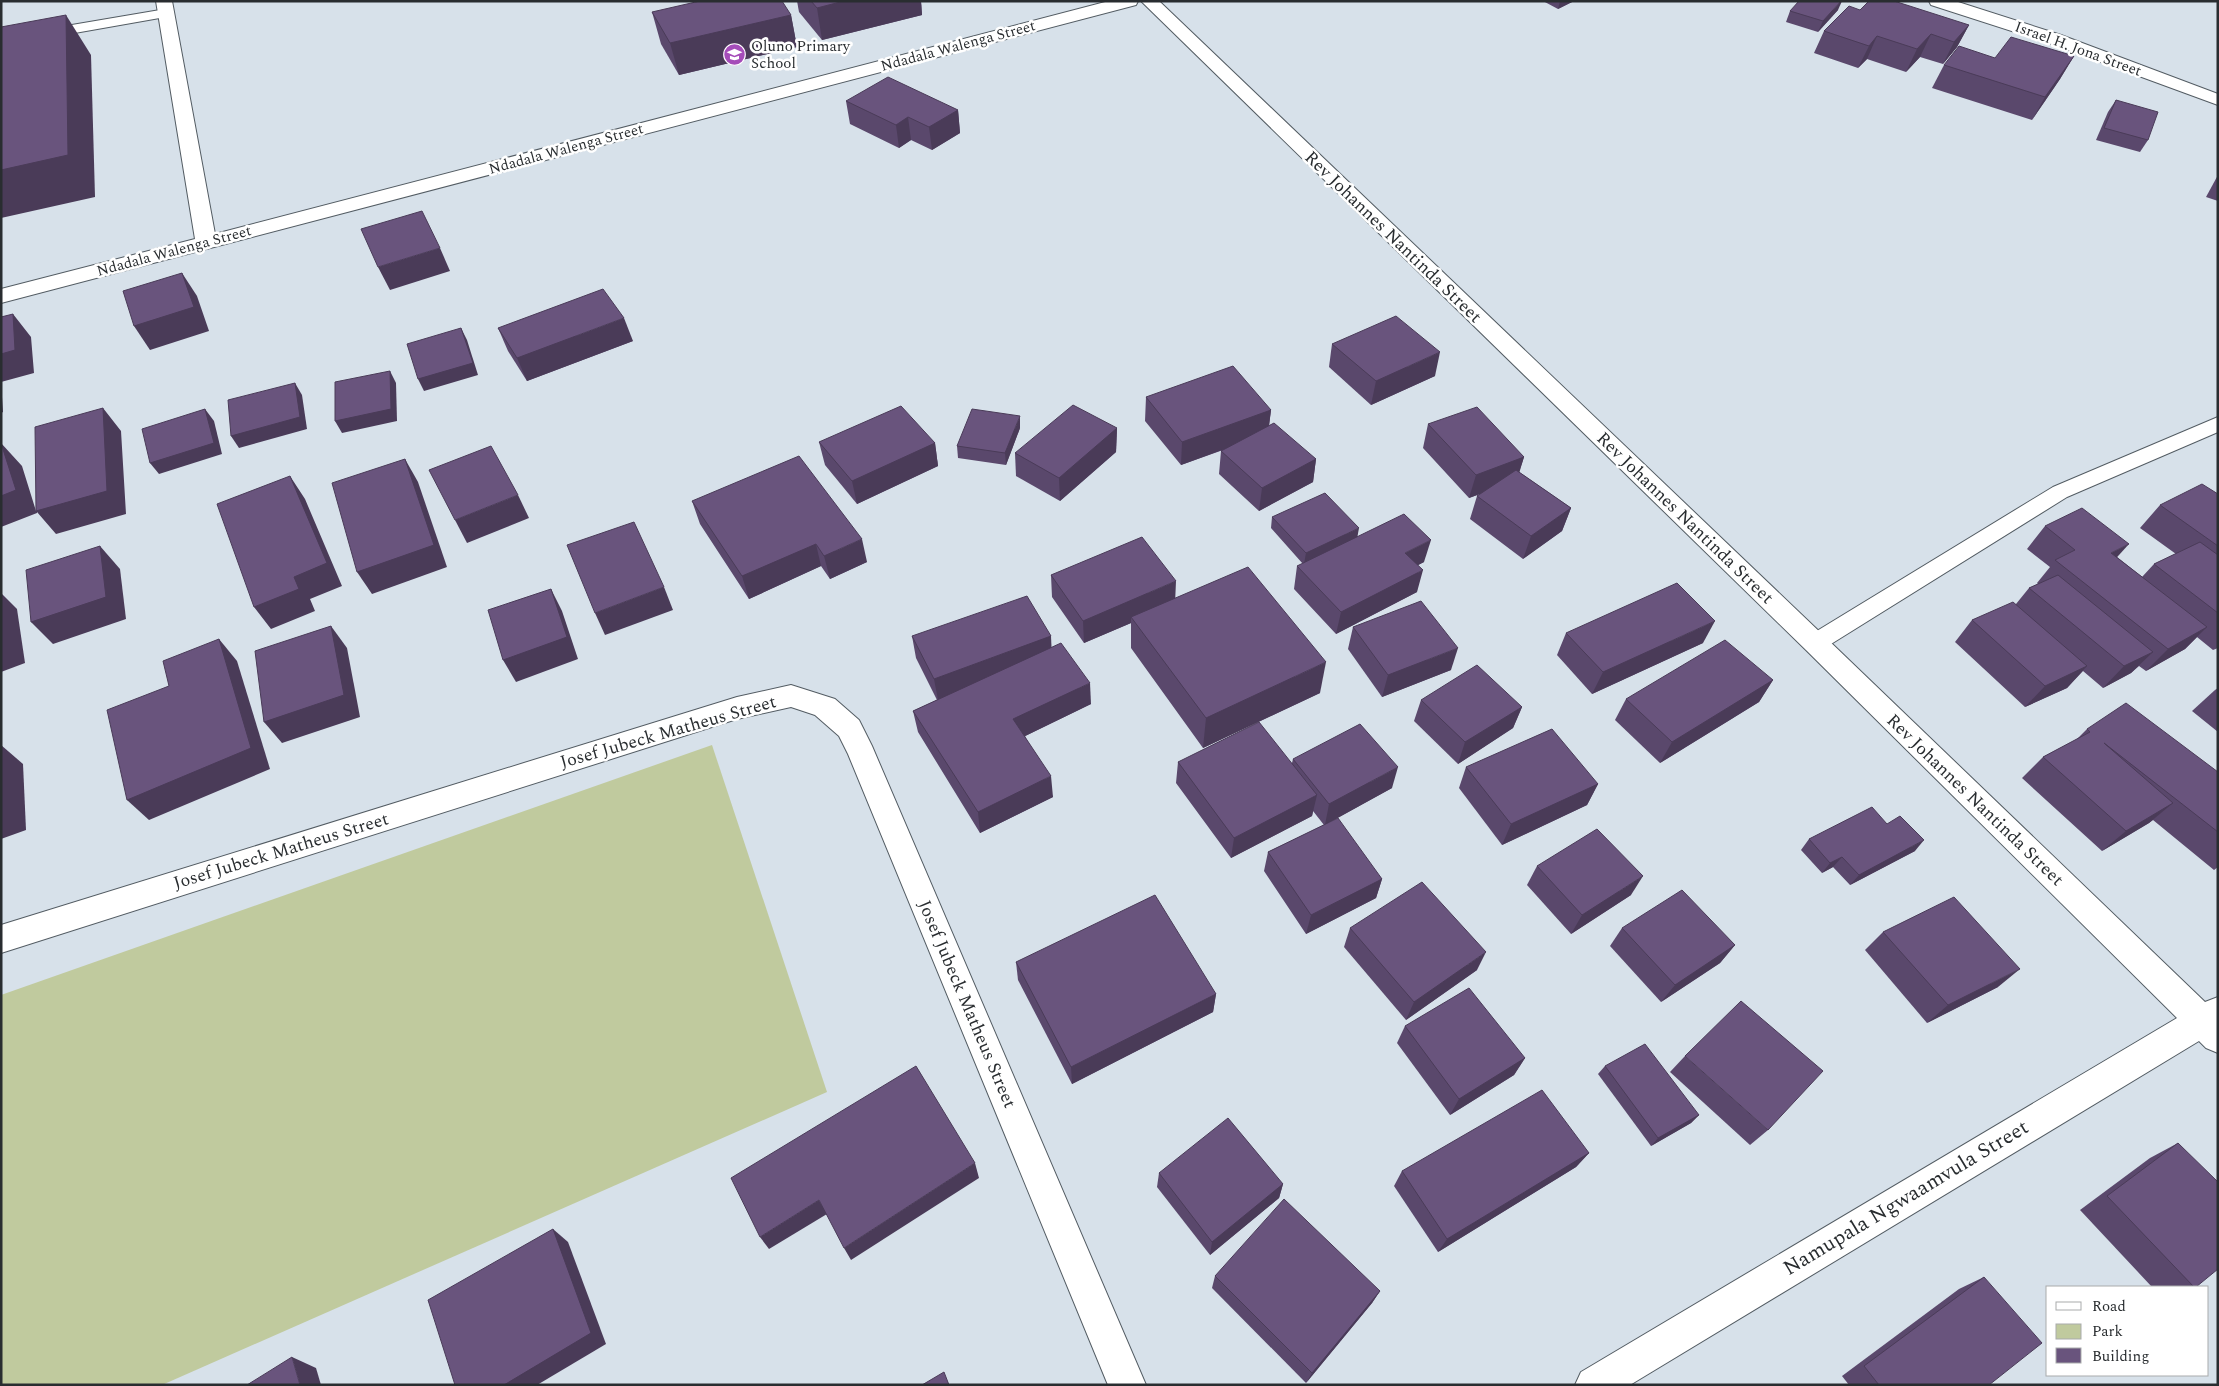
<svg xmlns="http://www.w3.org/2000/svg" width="2219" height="1386" viewBox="0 0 2219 1386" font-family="Spectral,serif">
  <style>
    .green { fill: #c0ca9e }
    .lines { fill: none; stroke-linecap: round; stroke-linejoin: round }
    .service-casing { stroke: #535c63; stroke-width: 2 }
    .minor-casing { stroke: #535c63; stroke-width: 2 }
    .service { fill: #fff; fill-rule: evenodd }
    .minor { fill: #fff; fill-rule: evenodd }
    .wall { fill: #5a486c }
    .shaded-wall { fill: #4a3b58 }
    .building { fill: #69547d; stroke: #4a3b58 }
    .labels { text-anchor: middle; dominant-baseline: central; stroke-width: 5; stroke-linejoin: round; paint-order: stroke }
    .far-poi-label { font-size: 15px; fill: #292d30; stroke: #fff; text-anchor: start }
    .far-street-label { font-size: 15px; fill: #292d30; stroke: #fff }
    .street-label { font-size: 18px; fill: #292d30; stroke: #fff }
    .near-street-label { font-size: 21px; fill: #292d30; stroke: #fff }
  </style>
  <rect width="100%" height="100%" fill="#d7e1ea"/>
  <path class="green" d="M712,745L827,1092L162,1385H1V995Z"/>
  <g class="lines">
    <defs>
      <g id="service">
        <path d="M166,9L171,10L173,13L171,16L1,46V37Z"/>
        <path d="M2218,417V432L2067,497L1823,649L1815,652L1807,649L1803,643L1807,637L2053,487Z"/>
      </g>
      <g id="minor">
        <path d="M156,1H172L215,234L1109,1H1138L1136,5L1,303V289L195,239Z"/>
        <path d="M1141,1H1159L1824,636L2205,1002L2218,997V1053L2206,1048L2199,1041L1630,1385H1575L1581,1372L2177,1018L1806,650Z"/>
        <path d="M1929,1H1955L2061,35L2218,94V105L2049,43L1931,5Z"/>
        <path d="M791,685L835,699L859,720L872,746L1146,1385H1108L848,754L839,736L815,715L791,707L737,719L1,953V925L737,697Z"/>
      </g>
    </defs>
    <use href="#service" class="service-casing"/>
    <use href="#minor" class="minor-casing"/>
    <use href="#service" class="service"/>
    <use href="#minor" class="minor"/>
  </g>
  <g class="wall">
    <path d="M797,1H921L922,15L822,40L799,12Z"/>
    <path d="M1543,1H1574L1558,9Z"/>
    <path d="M1838,10L1818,32L1786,22L1790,11Z"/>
    <path d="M1860,10L1969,25L1957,47L1943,64L1920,57L1906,72L1867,59L1858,68L1814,53L1824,31Z"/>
    <path d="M652,12L791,15L797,47L679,75L661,44Z"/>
    <path d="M2074,56L2060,79L2032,120L1932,88L1944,65L1995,58Z"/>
    <path d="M2116,100L2148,140L2140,152L2096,140L2108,112Z"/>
    <path d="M846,101L958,110L960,133L932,150L911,140L899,148L850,124Z"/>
    <path d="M2218,175V201L2206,197Z"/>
    <path d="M498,328L633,341L527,381L508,351Z"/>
    <path d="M1332,344L1435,376L1371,405L1329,367Z"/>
    <path d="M1146,397L1271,410L1269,426L1316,459L1313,482L1259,511L1219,474L1221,451L1223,450L1181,465L1145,421Z"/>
    <path d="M1428,424L1524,457L1519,472L1571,508L1562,531L1523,559L1470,519L1477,496L1480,494L1469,498L1423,448Z"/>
    <path d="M1020,428L1006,465L958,458L957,446Z"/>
    <path d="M1117,428L1116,452L1060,501L1016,476L1015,453Z"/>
    <path d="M819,442L935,443L938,466L857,504L825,465Z"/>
    <path d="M2218,494V648L2213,650L2197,637L2185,649L2146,671L2139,666L2131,673L2103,688L2083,671L2067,688L2025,707L1955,642L1972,620L2016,604L2029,588L2038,584L2037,583L2050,567L2027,549L2045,526L2117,557L2142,577L2154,564L2176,554L2140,528L2160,505Z"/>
    <path d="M692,501L867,562L830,579L821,566L749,599L700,524Z"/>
    <path d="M1272,517L1357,537L1424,562L1418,565L1417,592L1336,634L1294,589L1297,566L1303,564L1271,528Z"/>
    <path d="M1051,575L1175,598L1320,693L1203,748L1131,648V623L1084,643L1052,597Z"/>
    <path d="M1353,627L1451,670L1382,697L1348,649Z"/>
    <path d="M1566,633L1703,643L1592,694L1557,655Z"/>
    <path d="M912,636H1051V648L1091,704L1025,736L1053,797L980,833L918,732L913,711L937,700L916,658Z"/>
    <path d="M1773,680L1759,702L1660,763L1615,720L1626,699Z"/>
    <path d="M2218,688V732L2192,711L2215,690Z"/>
    <path d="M1421,700L1522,707L1513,728L1458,764L1414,721Z"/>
    <path d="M2087,729L2218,772V867L2214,870L2153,820L2149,823L2102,851L2022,778L2043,757L2076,740Z"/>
    <path d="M1293,759L1392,788L1328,823L1382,879L1376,898L1306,934L1264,871L1268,852L1324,825L1313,811L1312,816L1231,858L1176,783L1178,762L1292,763Z"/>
    <path d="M1466,767L1598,784L1587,805L1502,845L1459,788Z"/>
    <path d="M1887,824L1915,851L1850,885L1833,867L1822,873L1801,850L1809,839Z"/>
    <path d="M1537,866L1631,895L1571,934L1527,885Z"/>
    <path d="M1350,928L1477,970L1406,1020L1344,947Z"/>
    <path d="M1622,928L1735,945L1720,963L1661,1002L1610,946Z"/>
    <path d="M1883,932L1998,987L1927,1023L1865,950Z"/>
    <path d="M1016,962L1216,994L1213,1012L1072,1084L1018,980Z"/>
    <path d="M1405,1026L1525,1058L1514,1075L1450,1115L1397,1043Z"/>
    <path d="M1685,1056L1768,1130L1750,1145L1670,1072Z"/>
    <path d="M1605,1066L1699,1115L1691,1123L1651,1146L1598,1074Z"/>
    <path d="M2178,1143L2196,1287H2152L2080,1210L2150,1158Z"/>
    <path d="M1589,1153L1576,1167L1438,1252L1394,1186L1402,1171Z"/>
    <path d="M1159,1173L1283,1184L1279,1198L1210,1255L1157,1187Z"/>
    <path d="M1215,1276L1380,1291L1372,1303L1306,1383L1212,1288Z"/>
    <path d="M1984,1277L1989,1385H1849L1842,1376L1959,1289Z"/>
  </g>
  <g class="shaded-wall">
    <path d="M844,1H921L922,15L822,40L817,8Z"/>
    <path d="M1560,1H1574L1558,9Z"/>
    <path d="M1841,1H1842L1838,10L1818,32L1823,21Z"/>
    <path d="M66,15L91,55L95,197L1,218V170Z"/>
    <path d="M791,15L797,47L679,75L670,43Z"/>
    <path d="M1969,25L1957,47L1943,64L1954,42Z"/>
    <path d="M1931,34L1920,57L1906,72L1917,49Z"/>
    <path d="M1877,36L1867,59L1858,68L1869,46Z"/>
    <path d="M2074,56L2060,79L2032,120L2045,97Z"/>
    <path d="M958,110L960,133L932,150L929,127Z"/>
    <path d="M908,117L911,140L899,148L896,125Z"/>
    <path d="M440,248L450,271L390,290L378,267Z"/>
    <path d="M182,273L197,296L209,331L150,350L134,326Z"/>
    <path d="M13,314L31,337L34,373L1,382L3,412L1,413V354Z"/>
    <path d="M624,318L633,341L527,381L517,358Z"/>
    <path d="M461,328L467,340L478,375L424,391L418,379Z"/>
    <path d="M1440,352L1435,376L1371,405L1376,381Z"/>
    <path d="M390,371L396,383L397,421L342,433L335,421Z"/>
    <path d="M295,383L302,395L307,429L239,448L231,436Z"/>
    <path d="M103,408L121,431L126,514L56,534L37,512V513L1,527V443L22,466L36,511Z"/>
    <path d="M205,409L214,421L222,454L159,474L150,463Z"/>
    <path d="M1271,410L1268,433L1181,465L1182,442Z"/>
    <path d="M1020,416V428L1006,465L1005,453Z"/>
    <path d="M1117,428L1116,452L1060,501L1059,478Z"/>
    <path d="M935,443L938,466L857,504L852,481Z"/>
    <path d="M1524,457L1517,480L1469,498L1476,475Z"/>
    <path d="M405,459L418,482L447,567L372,594L357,572Z"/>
    <path d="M1316,459L1313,482L1259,511L1262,488Z"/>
    <path d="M290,476L305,499L342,586L310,599L315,611L271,629L254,607L294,577Z"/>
    <path d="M518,495L529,518L467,543L455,520Z"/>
    <path d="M1571,508L1562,531L1523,559L1531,536Z"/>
    <path d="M1359,528L1357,539L1304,564L1306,553Z"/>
    <path d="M862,539L867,562L830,579L824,556Z"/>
    <path d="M1431,540L1424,562L1399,575L1405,553Z"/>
    <path d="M816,544L821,566L749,599L742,576Z"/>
    <path d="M2129,544L2109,566L2111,553Z"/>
    <path d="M100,546L120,569L126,619L53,644L31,622Z"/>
    <path d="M1423,570L1417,592L1336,634L1341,612Z"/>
    <path d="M1176,581L1175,604L1131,617V623L1084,643L1083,621Z"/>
    <path d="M664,587L673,610L605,635L595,613Z"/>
    <path d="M551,589L562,611L578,659L516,682L503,660Z"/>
    <path d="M1,593L17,609L25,663L1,672Z"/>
    <path d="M1715,621L1703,643L1592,694L1603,672Z"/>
    <path d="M331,626L347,648L360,717L282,743L264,722Z"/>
    <path d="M2207,627L2185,649L2146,671L2168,649Z"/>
    <path d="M1051,636L1052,658L938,700L934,679Z"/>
    <path d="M219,639L237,661L270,769L149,820L127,800Z"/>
    <path d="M1458,648L1451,670L1382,697L1388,675Z"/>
    <path d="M2153,652L2131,673L2103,688L2124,666Z"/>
    <path d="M1326,662L1320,693L1203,748L1206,718Z"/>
    <path d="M2087,666L2067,688L2025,707L2045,686Z"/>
    <path d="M1773,680L1759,702L1660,763L1672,742Z"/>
    <path d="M1090,683L1091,704L1015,741L1013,719Z"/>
    <path d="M1522,707L1513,728L1458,764L1465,742Z"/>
    <path d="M1,745L23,764L26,830L1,839Z"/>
    <path d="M1398,767L1392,788L1325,825L1329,804Z"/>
    <path d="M1051,776L1053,797L980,833L978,812Z"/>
    <path d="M1598,784L1587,805L1502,845L1511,824Z"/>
    <path d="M1317,795L1312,816L1231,858L1234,838Z"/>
    <path d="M2173,803L2149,823L2102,851L2126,831Z"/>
    <path d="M1924,840L1915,851L1850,885L1859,875Z"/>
    <path d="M1842,857L1833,867L1822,873L1830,863Z"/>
    <path d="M1643,876L1631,895L1571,934L1582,915Z"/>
    <path d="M1382,879L1376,898L1306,934L1311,915Z"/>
    <path d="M1735,945L1720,963L1661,1002L1675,985Z"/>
    <path d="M1486,952L1477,970L1406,1020L1414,1002Z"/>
    <path d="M2020,969L1998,987L1927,1023L1948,1005Z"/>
    <path d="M1216,994L1213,1012L1072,1084L1071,1067Z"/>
    <path d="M1525,1058L1514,1075L1450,1115L1459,1099Z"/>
    <path d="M1699,1115L1691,1123L1651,1146L1658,1138Z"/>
    <path d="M1589,1153L1576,1167L1438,1252L1447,1239Z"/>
    <path d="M975,1163L979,1178L851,1260L844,1248Z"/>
    <path d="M1283,1184L1279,1198L1210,1255L1212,1242Z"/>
    <path d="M819,1200L827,1214L769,1249L760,1237Z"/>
    <path d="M553,1229L568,1242L606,1344L537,1385H504Z"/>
    <path d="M1380,1291L1372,1303L1306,1383L1312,1373Z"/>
    <path d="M292,1357L316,1368L321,1385H300Z"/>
  </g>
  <g class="building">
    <path d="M700,1H782L791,15L670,43L652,12Z"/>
    <path d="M811,1H844L817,8Z"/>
    <path d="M1799,1H1841L1823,21L1790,11Z"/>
    <path d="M1869,1H1894L1969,25L1954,42L1931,34L1917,49L1877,36L1869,46L1824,31L1849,6L1860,10Z"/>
    <path d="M66,15L68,155L1,170V27Z"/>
    <path d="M2011,37L2074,56L2045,97L1944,65L1959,46L1995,58Z"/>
    <path d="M888,77L958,110L929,127L908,117L896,125L846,101Z"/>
    <path d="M2116,100L2158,112L2148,140L2104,128Z"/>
    <path d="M422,211L440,248L378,267L361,229Z"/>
    <path d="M182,273L194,307L134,326L123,291Z"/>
    <path d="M603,289L624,318L517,358L498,328Z"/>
    <path d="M13,314L15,350L1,354V317Z"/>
    <path d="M1396,316L1440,352L1376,381L1332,344Z"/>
    <path d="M461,328L473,363L418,379L407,344Z"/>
    <path d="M1233,366L1271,410L1182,442L1146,397Z"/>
    <path d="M390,371L391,409L335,421V382Z"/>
    <path d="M295,383L300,417L231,436L228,400Z"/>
    <path d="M1073,405L1117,428L1059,478L1015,453Z"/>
    <path d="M901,406L935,443L852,481L819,442Z"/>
    <path d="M1477,407L1524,457L1476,475L1428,424Z"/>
    <path d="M103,408L107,491L36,511L35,427Z"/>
    <path d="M205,409L214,443L150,463L142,429Z"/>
    <path d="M972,409L1020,416L1005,453L957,446Z"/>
    <path d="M1274,423L1316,459L1262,488L1221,451Z"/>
    <path d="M1,443L16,490L1,496Z"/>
    <path d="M491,446L518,495L455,520L429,470Z"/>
    <path d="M799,456L862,539L824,556L816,544L742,576L692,501Z"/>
    <path d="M405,459L434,545L357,572L332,483Z"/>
    <path d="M1516,470L1571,508L1531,536L1477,496Z"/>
    <path d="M290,476L327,563L294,577L299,589L254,607L217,504Z"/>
    <path d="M2202,484L2218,494V546L2160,505Z"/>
    <path d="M1325,493L1359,528L1306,553L1272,517Z"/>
    <path d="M2082,508L2129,544L2111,553L2207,627L2168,649L2055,560L2075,550L2045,526Z"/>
    <path d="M1404,514L1431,540L1405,553L1423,570L1341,612L1297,566Z"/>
    <path d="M634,522L664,587L595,613L567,545Z"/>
    <path d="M1142,537L1176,581L1083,621L1051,575Z"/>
    <path d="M2200,542L2218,555V613L2154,564Z"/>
    <path d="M100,546L106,597L31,622L26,570Z"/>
    <path d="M1248,567L1326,662L1206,718L1131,617Z"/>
    <path d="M2058,575L2153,652L2124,666L2029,588Z"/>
    <path d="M1677,583L1715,621L1603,672L1566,633Z"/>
    <path d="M551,589L567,637L503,660L488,610Z"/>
    <path d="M1027,596L1051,636L934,679L912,636Z"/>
    <path d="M1421,601L1458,648L1388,675L1353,627Z"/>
    <path d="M2013,602L2087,666L2045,686L1972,620Z"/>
    <path d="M331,626L344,695L264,722L255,651Z"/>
    <path d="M219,639L251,748L127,800L107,710L169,686L163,661Z"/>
    <path d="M1725,640L1773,680L1672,742L1626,699Z"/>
    <path d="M1061,643L1090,683L1013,719L1051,776L978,812L913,711Z"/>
    <path d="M1477,665L1522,707L1465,742L1421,700Z"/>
    <path d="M2126,703L2218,772V832L2104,743L2173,803L2126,831L2043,757L2090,732L2087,729Z"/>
    <path d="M1259,722L1317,795L1234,838L1178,762Z"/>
    <path d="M1360,724L1398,767L1329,804L1293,759Z"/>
    <path d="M1552,729L1598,784L1511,824L1466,767Z"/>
    <path d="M1872,807L1887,824L1900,816L1924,840L1859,875L1842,857L1830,863L1809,839Z"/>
    <path d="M1338,818L1382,879L1311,915L1268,852Z"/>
    <path d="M1597,829L1643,876L1582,915L1537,866Z"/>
    <path d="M1422,882L1486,952L1414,1002L1350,928Z"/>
    <path d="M1682,890L1735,945L1675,985L1622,928Z"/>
    <path d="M1155,895L1216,994L1071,1067L1016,962Z"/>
    <path d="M1954,897L2020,969L1948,1005L1883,932Z"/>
    <path d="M1469,988L1525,1058L1459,1099L1405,1026Z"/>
    <path d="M1741,1001L1823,1071L1768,1130L1685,1056Z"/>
    <path d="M1645,1044L1699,1115L1658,1138L1605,1066Z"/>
    <path d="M916,1066L975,1163L844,1248L819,1200L760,1237L731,1178Z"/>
    <path d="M1542,1090L1589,1153L1447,1239L1402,1171Z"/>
    <path d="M1228,1118L1283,1184L1212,1242L1159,1173Z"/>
    <path d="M2178,1143L2218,1182V1269L2196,1287H2194L2107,1196Z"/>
    <path d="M1284,1199L1380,1291L1312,1373L1215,1276Z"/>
    <path d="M553,1229L591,1333L504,1385H455L428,1300Z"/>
    <path d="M1984,1277L2042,1343L1989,1385H1879L1864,1366Z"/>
    <path d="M292,1357L300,1385H247Z"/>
    <path d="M944,1372L949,1385H922Z"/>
  </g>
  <defs>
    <symbol id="school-disc" viewBox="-11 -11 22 22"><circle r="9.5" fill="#a54cb9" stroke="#fff"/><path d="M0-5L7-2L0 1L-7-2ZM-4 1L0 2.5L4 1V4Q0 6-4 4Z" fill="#fff"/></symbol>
  </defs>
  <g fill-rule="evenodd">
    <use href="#school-disc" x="722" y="42" width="25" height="25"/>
  </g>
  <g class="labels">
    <g class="far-poi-label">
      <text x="751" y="46">Oluno Primary<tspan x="751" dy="17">School</tspan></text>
    </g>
    <g class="far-street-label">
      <text transform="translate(958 46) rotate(-15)">Ndadala Walenga Street</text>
      <text transform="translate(2078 49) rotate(20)">Israel H. Jona Street</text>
      <text transform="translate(566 149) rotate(-15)">Ndadala Walenga Street</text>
      <text transform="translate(174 251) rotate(-15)">Ndadala Walenga Street</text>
    </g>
    <g class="street-label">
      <text transform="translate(1393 237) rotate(44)">Rev Johannes Nantinda Street</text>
      <text transform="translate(1685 518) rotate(44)">Rev Johannes Nantinda Street</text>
      <text transform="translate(668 732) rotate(-16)">Josef Jubeck Matheus Street</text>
      <text transform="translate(1975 800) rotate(44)">Rev Johannes Nantinda Street</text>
      <text transform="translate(281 851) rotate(-17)">Josef Jubeck Matheus Street</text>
      <text transform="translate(967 1004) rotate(67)">Josef Jubeck Matheus Street</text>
    </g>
    <g class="near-street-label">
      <text transform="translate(1906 1198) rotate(-31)">Namupala Ngwaamvula Street</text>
    </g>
  </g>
  <rect width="2219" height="1386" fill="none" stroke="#292d30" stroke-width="5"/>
  <rect x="2046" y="1286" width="162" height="90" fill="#ffffff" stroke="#a9abac"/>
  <rect x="2056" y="1302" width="25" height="8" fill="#ffffff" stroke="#a9abac"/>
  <text x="2092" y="1311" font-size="15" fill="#292d30">Road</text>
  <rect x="2056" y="1324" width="25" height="15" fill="#c0ca9e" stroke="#a9abac"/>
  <text x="2092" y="1336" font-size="15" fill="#292d30">Park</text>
  <rect x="2056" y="1348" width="25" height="15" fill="#69547d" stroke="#a9abac"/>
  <text x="2092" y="1361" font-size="15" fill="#292d30">Building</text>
</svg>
